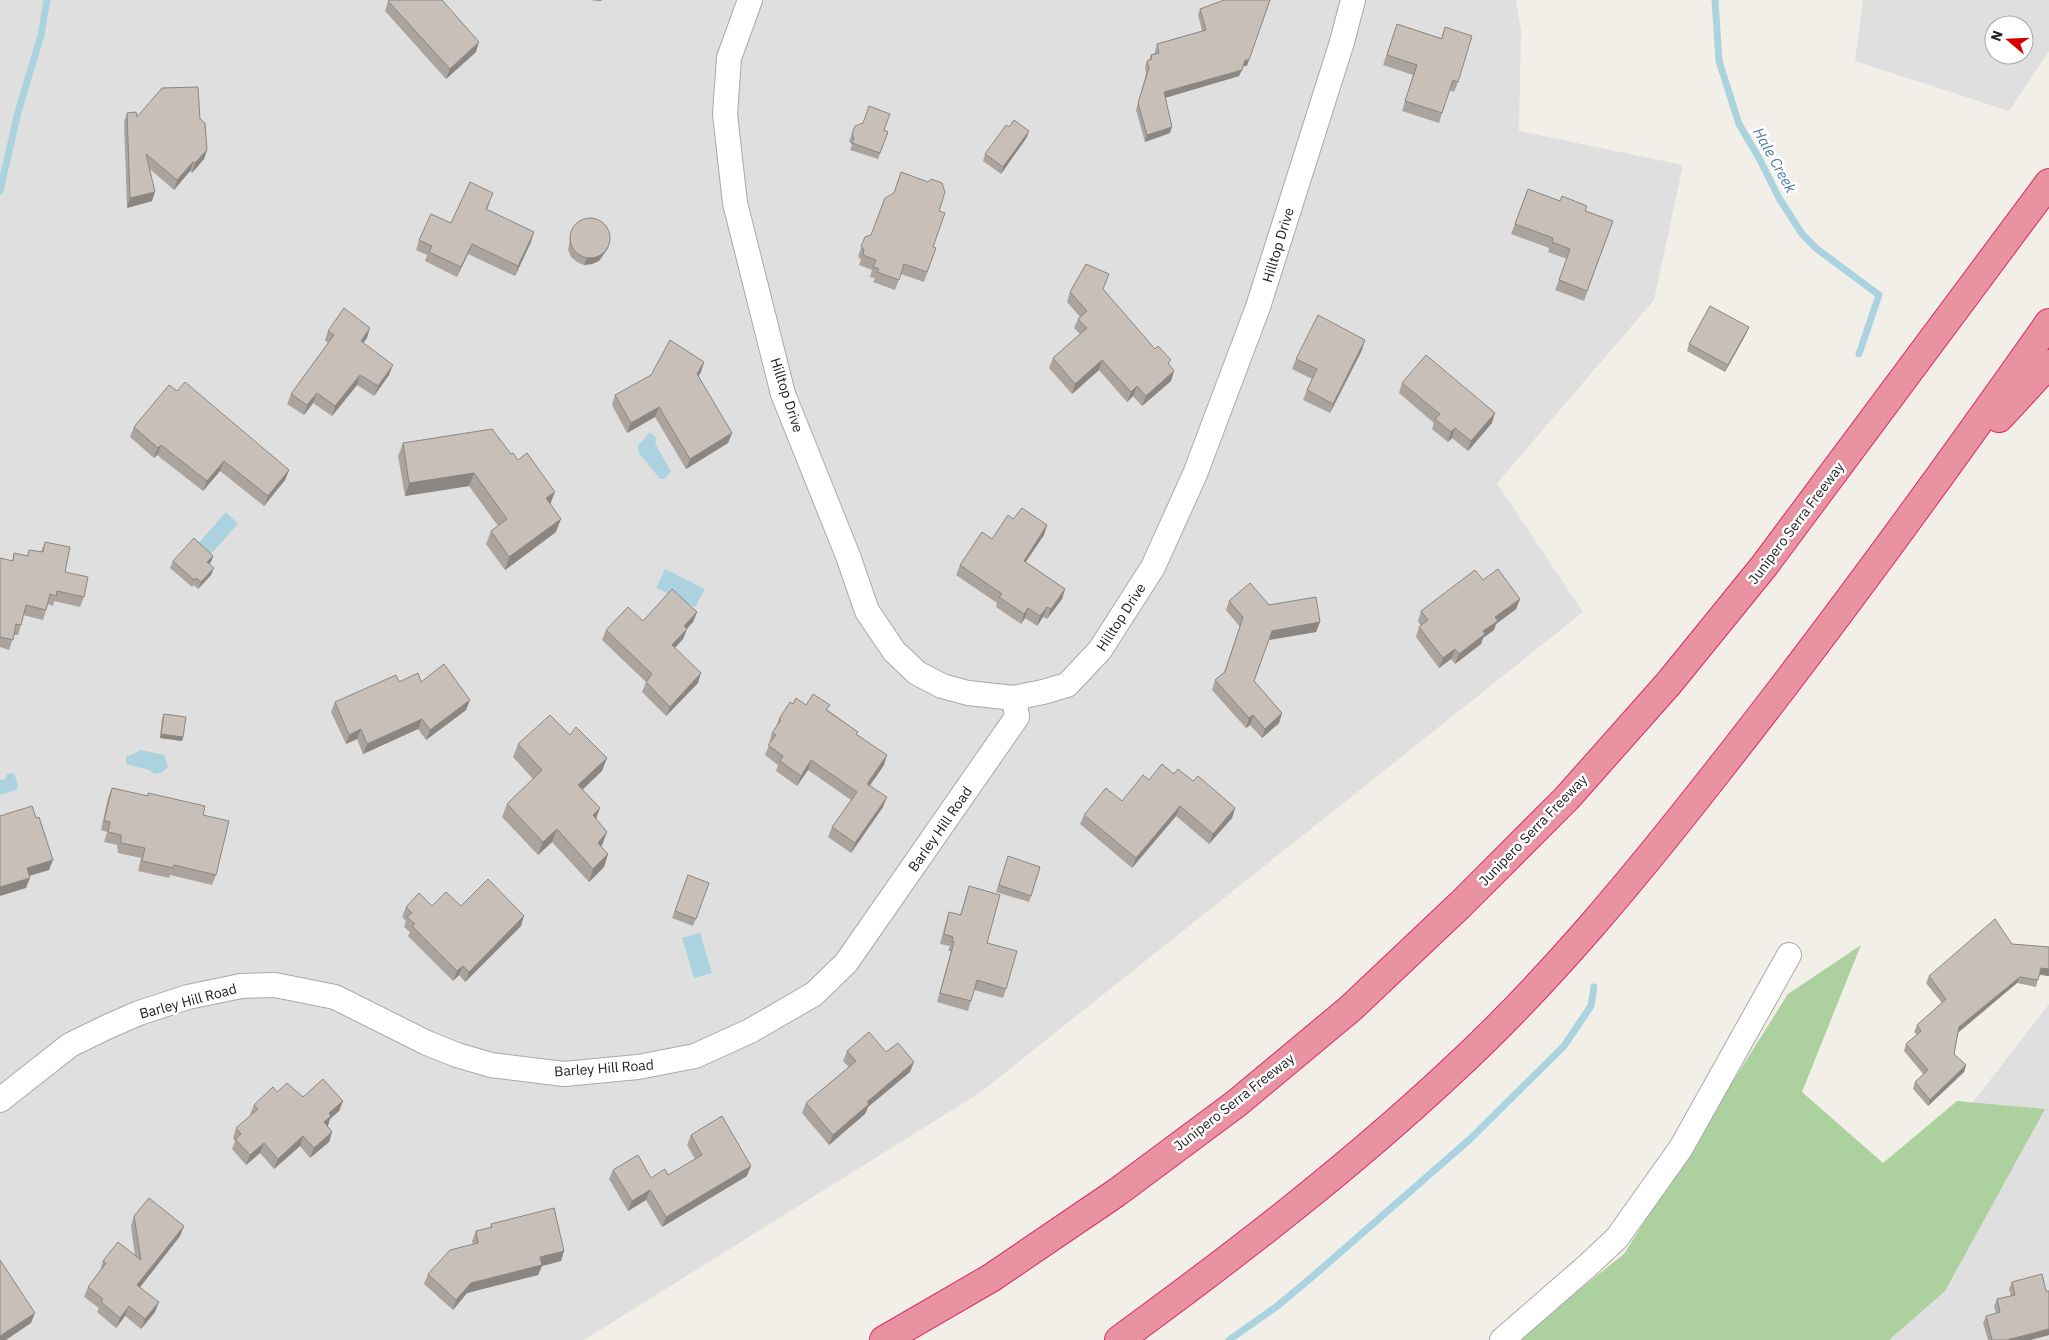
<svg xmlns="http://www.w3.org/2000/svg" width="2049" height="1340" viewBox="0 0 2049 1340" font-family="'IBM Plex Sans',sans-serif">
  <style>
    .residential { fill: #e0dfdf; fill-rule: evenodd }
    .forest { fill: #add19e }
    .water { fill: #aad3df }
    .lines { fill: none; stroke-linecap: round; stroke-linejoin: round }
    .stream { stroke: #aad3df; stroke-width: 7 }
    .street-casing { stroke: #a9a9a9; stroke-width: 26 }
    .highway-casing { stroke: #dc2a67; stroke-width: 30 }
    .street { stroke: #fff; stroke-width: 24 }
    .highway { stroke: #e892a2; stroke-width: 28 }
    .wall { fill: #aba49e }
    .shaded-wall { fill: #8b8681 }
    .building { fill: #c7bfb8; stroke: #8b8681 }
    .labels { text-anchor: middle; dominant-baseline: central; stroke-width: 5; stroke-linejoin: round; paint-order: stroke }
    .street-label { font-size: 14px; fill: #222; stroke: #fff }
    .water-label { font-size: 15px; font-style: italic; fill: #4a7aab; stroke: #fff }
  </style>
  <rect width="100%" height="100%" fill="#f2efe9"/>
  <g class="residential">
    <path d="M0,0H1516L1521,31L1519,131L1683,165L1654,300L1497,483L1583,612L981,1092L584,1340H0Z"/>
    <path d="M1863,0H2049V51L2009,111L1855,61ZM1994,25H2024V55H1994Z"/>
    <path d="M2049,1004V1340H1768L1898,1199Z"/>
  </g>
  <path class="forest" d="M1861,945L1802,1092L1883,1163L1957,1101L2045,1109L1945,1291L1889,1340H1516L1624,1254L1788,994Z"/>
  <g class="water">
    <path d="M650,432L657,438L655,443L671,472L664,479H660L639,453L638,446Z"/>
    <path d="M226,512L238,524L208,557L196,546Z"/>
    <path d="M665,569L705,589L695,607L656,588Z"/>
    <path d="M141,750L164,755L168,767L161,773L155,774C144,765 137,770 126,763V757Z"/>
    <path d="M14,773L18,785L16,790L0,795V780L6,779L7,774Z"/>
    <path d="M700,933L712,973L694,978L682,938Z"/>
  </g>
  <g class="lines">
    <g class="stream">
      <path d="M1715,0L1719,61L1739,124L1759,158L1779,198L1802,234L1817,249L1879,295L1859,354"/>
      <path d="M0,191L18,112L41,35L47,0"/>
      <path d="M1229,1340L1276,1307L1319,1271L1469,1140L1564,1046L1591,1006L1594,987"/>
    </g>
    <defs>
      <g id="street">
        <path d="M750,0L729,58L725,114L735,203L783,394L848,556L867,611L894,651L917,673L942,686L968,693L1014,698L1043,692L1067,685L1100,650L1153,567L1195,474L1258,307L1342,42L1353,0"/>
        <path d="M0,1100L70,1045L107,1027L139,1013L188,997L241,986L275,985L335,997L427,1043L457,1055L491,1065L564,1074L638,1067L695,1056L750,1031L814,994L846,963L1017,717L1014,698"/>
        <path d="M1502,1340L1586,1267L1617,1238L1681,1148L1789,955"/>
      </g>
      <g id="highway">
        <path d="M1999,418L2049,364"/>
        <path d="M884,1340L991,1278L1116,1193L1237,1103L1351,1008L1461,904L1567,798L1669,683L1764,566L2049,183"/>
        <path d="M1119,1340C1234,1256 1346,1170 1450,1073C1549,982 1635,877 1718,771C1833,625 1942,475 2049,323"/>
      </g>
    </defs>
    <use href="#street" class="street-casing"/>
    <use href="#highway" class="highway-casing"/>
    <use href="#street" class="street"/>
    <use href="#highway" class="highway"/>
  </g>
  <g class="wall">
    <path d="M388,1L476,52L446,79L385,11Z"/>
    <path d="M1200,9L1247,66H1243L1239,76L1165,98L1170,133L1145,142L1136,110L1146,74L1145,67L1147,61L1149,60L1151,55L1155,53V51L1157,44L1202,31L1198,15Z"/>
    <path d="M1397,24L1441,38L1445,27L1458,82L1454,92L1449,90L1439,123L1402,111L1413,75L1383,65Z"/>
    <path d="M127,113L137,117L200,119L207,150L204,159L192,173L190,171L174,190L150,169L152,201L127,208L124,122Z"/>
    <path d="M855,126L884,130L888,132L878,159L850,150L852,145L849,141Z"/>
    <path d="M1027,137L1001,174L983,161L985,154Z"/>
    <path d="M1528,189L1613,221L1584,301L1555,290L1567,259L1548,252L1549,248L1511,234Z"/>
    <path d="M490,203L487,209L531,242L515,276L468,254L457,277L425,261L427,255L416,250L419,240Z"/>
    <path d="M939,211L933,247L936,248L924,282L901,274L895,290L873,282L875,278L870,277L872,270L859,265L861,260L858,256L865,237Z"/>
    <path d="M573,228L608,248L599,261L592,264L584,265L577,262L571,257L568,250L571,234Z"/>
    <path d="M1103,290L1174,371L1171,381L1142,406L1133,396L1127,402L1099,370L1072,394L1049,368L1053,358L1080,334L1074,328L1078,319L1080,317L1067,302L1070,292Z"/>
    <path d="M1749,327L1746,334L1725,372L1687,351L1689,344Z"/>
    <path d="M328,331L367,338L363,343L389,375L374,396L357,385L332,416L313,403L304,415L287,404L291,394L328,343L325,340Z"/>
    <path d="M1365,340L1362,350L1330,413L1303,400L1307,390L1312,379L1292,369L1296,359Z"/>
    <path d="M704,362L701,372L698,377L732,433L728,443L686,469L655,417L627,433L612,405L615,395Z"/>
    <path d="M1402,383L1492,423L1468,451L1452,438L1448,442L1432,429L1434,423L1399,393Z"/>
    <path d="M177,391L289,470L285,480L264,506L220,471L203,491L157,455L154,458L130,437L134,427Z"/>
    <path d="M403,443L511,454L550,504L556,532L505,570L486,544L491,531L498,526L469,486L405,496L398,456Z"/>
    <path d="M1013,519L1047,525L1044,535L1026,562L1065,589L1062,599L1047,619L1043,617L1037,626L1025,618L1021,624L996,607L997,603L956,575L960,565L992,539Z"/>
    <path d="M45,542L65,572L84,597L80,607L54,601L53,606L48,604L43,620L23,615L21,625L18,635H14L9,650L0,647V558L12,561L14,553L27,556L29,550L41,552Z"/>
    <path d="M213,556L211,562L209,564L211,575L198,589L194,585L192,587L170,568L173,561Z"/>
    <path d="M1483,580L1520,599L1516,609L1496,624L1494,630L1483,638L1481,644L1455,664L1451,659L1439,668L1416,637L1419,627L1421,626L1418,621L1421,611Z"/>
    <path d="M1229,601L1269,605L1320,622L1316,632L1268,640L1254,681L1282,713L1279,723L1262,738L1250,725L1246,728L1212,690L1215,680L1224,672L1240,627L1226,610Z"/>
    <path d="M697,612L693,622L687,629L683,639L675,648L698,683L666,716L642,692L646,682L602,640L606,630L643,621Z"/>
    <path d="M399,682H421L466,710L426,740L418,729L363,754L357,739L346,744L331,712L335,702Z"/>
    <path d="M793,704L806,705L828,710L858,732L857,734L884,765L870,785L883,807L851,853L828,837L832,827L851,800L808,770L797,786L776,771L778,765L765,755L770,743H769L772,733L775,729L779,719Z"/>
    <path d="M164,714L183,737L182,741L160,738L162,718Z"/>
    <path d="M518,744L602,771L582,789L600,808L596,819L607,832L601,847L608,854L604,867L589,882L552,842L538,855L502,817L507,804L533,779L513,757Z"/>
    <path d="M1174,774L1193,781L1235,808L1232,818L1209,844L1176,816L1132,868L1080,824L1084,815L1122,801L1149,780Z"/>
    <path d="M112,788L147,796L148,793L203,815L216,875L212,885L170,875L169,878L138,871L141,858L118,853L117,845L104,842L107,832L101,830L108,798Z"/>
    <path d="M1006,863L1031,896L1029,902L996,892Z"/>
    <path d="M688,875L709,883L693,926L672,918Z"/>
    <path d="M969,886L987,943L1006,989L1003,998L974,990L968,1011L937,1002L951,951H948L950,946L940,944L946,921L949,912L960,915Z"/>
    <path d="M432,906H461L521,926L465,982L459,975L453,981L408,936L410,932L404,927L406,921L402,917L406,907Z"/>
    <path d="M2012,944L2049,947V976L2039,975L2036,987L2017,983L1958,1033L1954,1054L1966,1065L1964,1072L1928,1106L1913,1089L1915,1082L1924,1075L1904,1051L1906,1044L1917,1035L1914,1032L1917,1025L1942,1003L1926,983L1929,976Z"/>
    <path d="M847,1051L886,1052L910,1072L868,1107L865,1114L829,1145L802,1113L806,1103L849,1067L843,1061Z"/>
    <path d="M277,1092L303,1097L343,1101L339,1111L330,1119L327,1126L332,1132L329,1142L310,1158L300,1146L274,1169L260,1153L246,1165L232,1149L235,1141L233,1138L236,1128L251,1115L250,1114L254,1105Z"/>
    <path d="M691,1135L747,1176L662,1227L646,1200L628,1211L609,1179L613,1170L651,1178L668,1175L695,1159L687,1145Z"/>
    <path d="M134,1216L180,1236L140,1287L155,1312L141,1329L125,1316L116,1328L97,1312L99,1308L84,1297L88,1287L100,1271L103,1261L135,1256L131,1226Z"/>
    <path d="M491,1224L564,1251L561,1261L542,1266L538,1275L467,1293L453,1310L424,1284L428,1274L473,1244L472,1241L476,1231L490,1228Z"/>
    <path d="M2012,1282L2049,1335L2030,1340H1988L1983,1323L1986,1316L1996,1313L1994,1306L1997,1299L2011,1296L2009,1289Z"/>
  </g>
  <g class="shaded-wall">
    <path d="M589,0H602L601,1Z"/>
    <path d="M479,42L476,52L446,79L450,69Z"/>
    <path d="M1245,60H1249L1247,66H1242Z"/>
    <path d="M1242,70L1239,76L1161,99L1164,92Z"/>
    <path d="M1172,127L1170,133L1145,142L1147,135Z"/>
    <path d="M1029,131L1027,137L1001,174L1003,167Z"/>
    <path d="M207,150L204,159L192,173L195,163Z"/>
    <path d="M193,162L190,171L174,190L177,180Z"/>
    <path d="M155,192L152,201L127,208L130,198Z"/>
    <path d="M534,232L531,242L515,276L518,266Z"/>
    <path d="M610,241L608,248L599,261L592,264L584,265L587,258Z"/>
    <path d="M472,244L468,254L457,277L461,267Z"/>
    <path d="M1749,327L1746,334L1725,372L1728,365Z"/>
    <path d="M370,328L367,338L357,351L361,341Z"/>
    <path d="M1365,340L1362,350L1330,413L1333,404Z"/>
    <path d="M1102,360L1099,370L1072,394L1075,384Z"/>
    <path d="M704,362L701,372L693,384L697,374Z"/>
    <path d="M393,365L389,375L374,396L378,386Z"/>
    <path d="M1174,371L1171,381L1142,406L1146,396Z"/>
    <path d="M360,375L357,385L332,416L335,406Z"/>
    <path d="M1137,386L1133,396L1127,402L1131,392Z"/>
    <path d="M317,393L313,403L304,415L307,405Z"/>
    <path d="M659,407L655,417L627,433L631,423Z"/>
    <path d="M1495,413L1492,423L1468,451L1471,441Z"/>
    <path d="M1455,428L1452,438L1448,442L1451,432Z"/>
    <path d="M732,433L728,443L686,469L690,459Z"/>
    <path d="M161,445L157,455L154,458L158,448Z"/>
    <path d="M224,461L220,471L203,491L207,481Z"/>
    <path d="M289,470L285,480L264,506L268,496Z"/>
    <path d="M474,473L469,486L405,496L409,483Z"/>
    <path d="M555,492L550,505L546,498Z"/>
    <path d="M561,519L556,532L505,570L509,557Z"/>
    <path d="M1047,525L1044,535L1020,570L1024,561Z"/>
    <path d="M213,556L211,562L205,569L207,562Z"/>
    <path d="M214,568L211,575L198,589L201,582Z"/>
    <path d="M1065,589L1062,599L1047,619L1051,609Z"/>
    <path d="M1520,599L1516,609L1496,624L1494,630L1483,638L1481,644L1455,664L1459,654L1483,631L1495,617Z"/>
    <path d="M1047,607L1043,617L1037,626L1040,616Z"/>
    <path d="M1028,608L1025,618L1021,624L1024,614Z"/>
    <path d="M697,612L693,622L680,636L684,626Z"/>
    <path d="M1320,622L1316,632L1268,640L1272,631Z"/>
    <path d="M687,629L683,639L668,655L672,645Z"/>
    <path d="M1455,649L1451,659L1439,668L1443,658Z"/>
    <path d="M701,673L698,683L666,716L670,707Z"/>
    <path d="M470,700L466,710L426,740L430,730Z"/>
    <path d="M1282,713L1279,723L1262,738L1265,729Z"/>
    <path d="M1253,715L1250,725L1246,728L1249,718Z"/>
    <path d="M422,719L418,729L363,754L367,744Z"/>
    <path d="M361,729L357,739L346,744L349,735Z"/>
    <path d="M161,734L183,737L182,741L160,738Z"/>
    <path d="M887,755L884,765L864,794L867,784Z"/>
    <path d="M607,758L602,771L574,798L578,785Z"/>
    <path d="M811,760L808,770L797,786L801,776Z"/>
    <path d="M887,797L883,807L851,853L855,843Z"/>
    <path d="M1180,806L1176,816L1132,868L1136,858Z"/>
    <path d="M600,808L595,821L593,815Z"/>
    <path d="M1235,808L1232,818L1209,844L1213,834Z"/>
    <path d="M557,829L552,842L538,855L543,842Z"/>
    <path d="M607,832L602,845L594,856L598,843Z"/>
    <path d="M608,854L604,867L589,882L593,869Z"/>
    <path d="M53,860L49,870L23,878L27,868Z"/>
    <path d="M30,878L26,888L0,896V887Z"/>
    <path d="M524,916L521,926L465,982L469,972Z"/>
    <path d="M463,966L459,975L453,981L457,971Z"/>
    <path d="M2041,968L2049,969V976L2039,974Z"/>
    <path d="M2020,977L2017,983L1956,1034L1959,1027Z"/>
    <path d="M914,1062L910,1072L868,1107L865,1114L829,1145L833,1135L867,1102Z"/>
    <path d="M1966,1065L1964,1072L1928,1106L1930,1100Z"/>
    <path d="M343,1101L339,1111L330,1119L328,1126L321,1132L324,1122L329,1113Z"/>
    <path d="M332,1132L329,1142L310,1158L314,1148Z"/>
    <path d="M303,1136L300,1146L274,1169L278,1159Z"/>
    <path d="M264,1143L260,1153L246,1165L250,1155Z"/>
    <path d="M751,1166L747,1176L662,1227L666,1217Z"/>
    <path d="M650,1190L646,1200L628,1211L632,1201Z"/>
    <path d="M184,1226L180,1236L134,1295L137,1285Z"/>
    <path d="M564,1251L561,1261L542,1266L538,1275L467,1293L453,1310L456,1300L471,1283L540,1257Z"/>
    <path d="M159,1302L155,1312L141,1329L145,1319Z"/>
    <path d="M129,1306L125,1316L116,1328L120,1318Z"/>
    <path d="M35,1313L31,1323L6,1340H0V1336Z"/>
    <path d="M2049,1329V1335L2030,1340H2007Z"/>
  </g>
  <g class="building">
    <path d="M390,0H442L479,42L450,69L388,1Z"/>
    <path d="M1224,0H1270L1249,60H1245L1242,70L1164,92L1172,127L1147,135L1138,103L1149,68L1147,61L1152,59L1151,55L1159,53L1157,44L1206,30L1200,9Z"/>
    <path d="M1397,24L1442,39L1445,27L1472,36L1458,82L1453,80L1442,113L1405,101L1417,65L1387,55Z"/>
    <path d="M198,87L200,119L205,123L207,150L195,163L193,162L177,180L146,154L155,192L130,198L127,113L136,112L137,117L162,88Z"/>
    <path d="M869,106L890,114L884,130L888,132L880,153L852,143L854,138L852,134L855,126L863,123Z"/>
    <path d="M1014,120L1029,131L1003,167L985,154L1006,125L1009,127Z"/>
    <path d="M901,172L928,182L931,179L942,183L945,192L939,211L945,213L933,247L936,248L927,272L904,264L899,280L877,272L879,269L873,267L876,260L863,255L864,250L861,246L865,237L871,235L885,198L894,193Z"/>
    <path d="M470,182L493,193L486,209L534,232L518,266L472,244L461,267L429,252L432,246L419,240L431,214L451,223Z"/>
    <path d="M1528,189L1560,201L1562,196L1587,206L1585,211L1613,221L1587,291L1559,280L1570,249L1552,242L1553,238L1515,224Z"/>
    <circle cx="590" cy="238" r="20"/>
    <path d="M1086,264L1109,274L1103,289L1155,349L1158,346L1171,360L1168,363L1174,371L1146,396L1137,386L1131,392L1102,360L1075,384L1053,358L1087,328L1078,319L1087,311L1070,292Z"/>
    <path d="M1710,306L1749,327L1728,365L1689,344Z"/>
    <path d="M344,308L370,328L361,341L393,365L378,386L360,375L335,406L317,393L307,405L291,394L334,335L328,331Z"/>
    <path d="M1318,315L1365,340L1333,404L1307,390L1317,369L1296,359Z"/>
    <path d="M670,340L704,362L697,374L732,433L690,459L659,407L631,423L615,395L651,375Z"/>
    <path d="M1426,355L1495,413L1471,441L1455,428L1451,432L1435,419L1440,414L1402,383Z"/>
    <path d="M185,382L289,470L268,496L224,461L207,481L161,445L158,448L134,427L169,385L177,391Z"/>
    <path d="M492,429L511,454L513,453L518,460L527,453L555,492L546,498L561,519L509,557L491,531L507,519L474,473L409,483L403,443Z"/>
    <path d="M1022,508L1047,525L1024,561L1065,589L1051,609L1047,607L1040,616L1028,608L1024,614L999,597L1002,594L960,565L982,532L992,539L1008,515L1013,519Z"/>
    <path d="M194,538L213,556L207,562L214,568L201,582L196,578L194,580L173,561Z"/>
    <path d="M45,542L70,547L65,572L88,577L84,597L57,591L56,596L50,594L46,610L26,605L21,625L16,624L13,640L0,637V558L13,561L14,553L28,556L29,550L43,552Z"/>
    <path d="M1498,569L1520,599L1495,617L1498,621L1483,631L1485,634L1459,654L1455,649L1443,658L1419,627L1428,620L1421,611L1475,570L1483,580Z"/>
    <path d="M1250,583L1269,605L1316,597L1320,622L1272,631L1254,681L1282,713L1265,729L1253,715L1249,718L1215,680L1225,672L1243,617L1229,601Z"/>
    <path d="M672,589L697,612L684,626L687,629L672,645L701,673L670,707L646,682L652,674L606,630L628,607L643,621Z"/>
    <path d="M444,664L470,700L430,730L422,719L367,744L361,729L349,735L335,702L396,675L399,682L418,673L421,682Z"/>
    <path d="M813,694L830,705L826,710L858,732L856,734L887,755L867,784L887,797L855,843L832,827L857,792L811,760L801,776L780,761L783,756L768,745L776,735L772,733L781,720L779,719L790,702L793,704L796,698L806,705Z"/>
    <path d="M164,714L186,717L183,737L161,734Z"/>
    <path d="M550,715L570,735L576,727L607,758L578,785L600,808L593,815L607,832L598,843L608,854L593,869L557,829L543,842L507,804L542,770L518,744Z"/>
    <path d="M1162,764L1174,774L1178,769L1193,781L1198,776L1235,808L1213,834L1180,806L1136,858L1084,815L1106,788L1122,801L1143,775L1149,780Z"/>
    <path d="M112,788L148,796V793L205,806L203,815L229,821L216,875L174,865L173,868L142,861L145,848L121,843V835L108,832L110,822L104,821Z"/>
    <path d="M32,806L36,818L39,817L53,860L27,868L30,878L0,887V816Z"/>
    <path d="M1008,856L1040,867L1031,896L999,885Z"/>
    <path d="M688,875L709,883L696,919L675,911Z"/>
    <path d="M488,879L524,916L469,972L463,966L457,971L412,926L415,924L407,917L412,913L406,907L419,893L432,906L446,892L461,906Z"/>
    <path d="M969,886L1000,895L987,943L1017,951L1006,989L977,980L971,1001L940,993L954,942H952L953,937L944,934L949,912L961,915Z"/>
    <path d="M1995,919L2012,944L2049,947V969L2041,968L2038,980L2020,977L1959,1027L1954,1054L1966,1065L1930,1100L1915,1082L1928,1070L1906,1044L1921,1031L1917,1025L1946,999L1929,976Z"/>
    <path d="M869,1032L886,1052L898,1043L914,1062L867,1102L869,1104L833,1135L806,1103L856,1061L847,1051Z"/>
    <path d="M323,1079L343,1101L329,1113L331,1116L324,1122L332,1132L314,1148L303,1136L278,1159L264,1143L250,1155L235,1139L241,1134L236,1128L258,1109L254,1105L273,1087L277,1092L287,1083L303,1097Z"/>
    <path d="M722,1116L751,1166L666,1217L650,1190L632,1201L613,1170L638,1155L651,1178L665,1169L668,1175L702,1155L691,1135Z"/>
    <path d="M149,1198L184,1226L137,1285L159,1302L145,1319L129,1306L120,1318L101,1302L103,1299L88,1287L106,1263L103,1261L118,1242L141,1260L134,1216Z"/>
    <path d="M554,1208L564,1251L540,1257L542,1265L471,1283L456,1300L428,1274L450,1250L478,1243L476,1231L492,1227L491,1224Z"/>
    <path d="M0,1260L35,1313L0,1336Z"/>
    <path d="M2042,1274L2046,1291H2049V1329L2007,1340H1992L1986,1316L2000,1312L1997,1299L2015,1295L2012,1282Z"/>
  </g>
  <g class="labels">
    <g class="street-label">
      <text transform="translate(1278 245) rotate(-73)">Hilltop Drive</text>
      <text transform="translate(787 395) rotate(72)">Hilltop Drive</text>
      <text transform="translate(1796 523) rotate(-53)">Junipero Serra Freeway</text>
      <text transform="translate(1121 617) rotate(-57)">Hilltop Drive</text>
      <text transform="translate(940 829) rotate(-55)">Barley Hill Road</text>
      <text transform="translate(1533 830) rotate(-46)">Junipero Serra Freeway</text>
      <text transform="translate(188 1001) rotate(-15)">Barley Hill Road</text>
      <text transform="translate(604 1068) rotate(-4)">Barley Hill Road</text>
      <text transform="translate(1234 1102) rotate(-38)">Junipero Serra Freeway</text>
    </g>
    <g class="water-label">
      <text transform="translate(1775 160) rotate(61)">Hale Creek</text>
    </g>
  </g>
  <g transform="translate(2009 40) rotate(289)"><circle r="24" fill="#ffffff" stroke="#a7a7a7"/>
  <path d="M0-4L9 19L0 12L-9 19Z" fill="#d40000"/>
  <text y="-8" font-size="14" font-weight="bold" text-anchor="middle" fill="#222222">N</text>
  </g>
</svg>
